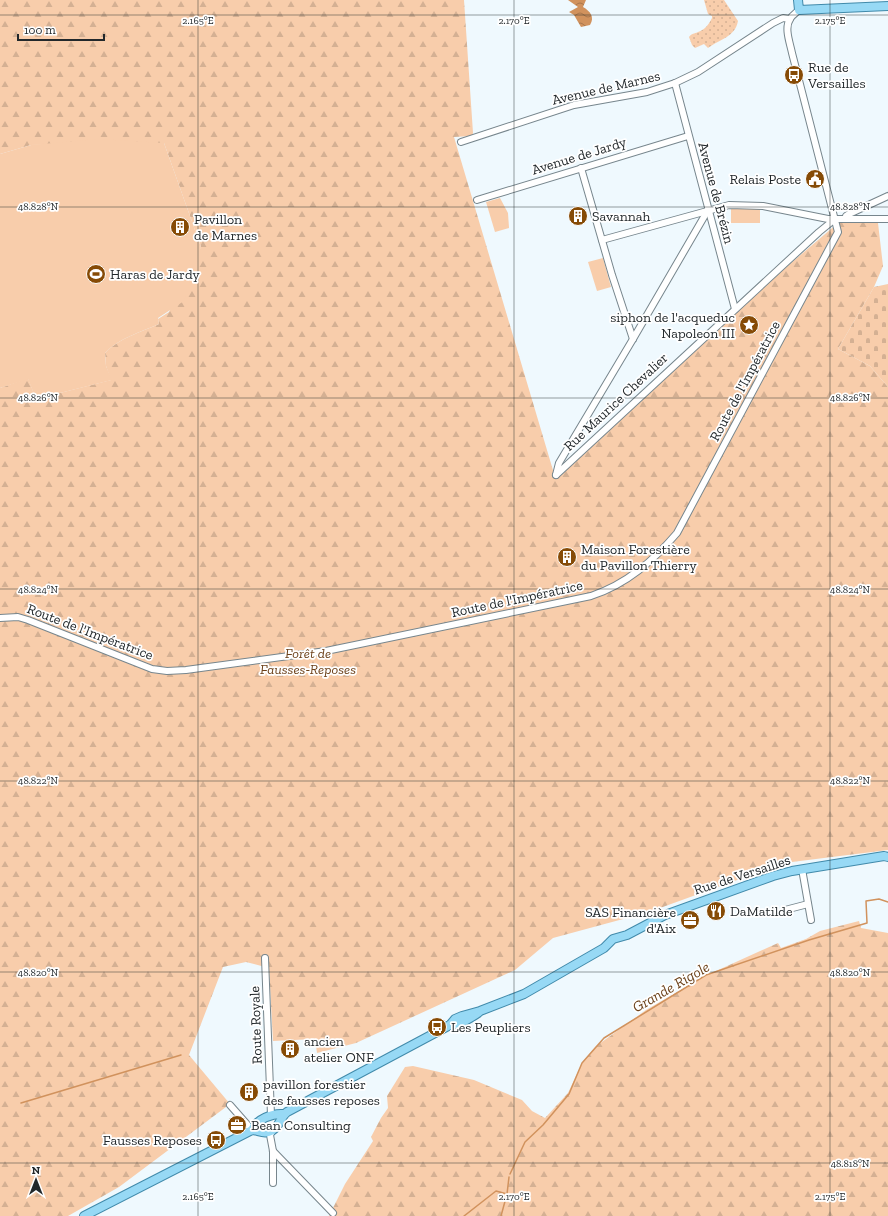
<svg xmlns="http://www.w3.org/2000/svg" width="888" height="1216" viewBox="0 0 888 1216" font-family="'Zilla Slab',serif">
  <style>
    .grass { fill: url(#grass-dots) }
    .forest { fill: url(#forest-firs) }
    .cemetery { fill: url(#cemetery-stones) }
    .garden { fill: #f8cdab }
    .water { fill: url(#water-waves) }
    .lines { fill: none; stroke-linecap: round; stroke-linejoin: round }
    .stream { stroke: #d1925d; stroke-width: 1.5 }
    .minor-casing { stroke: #77868d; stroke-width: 8 }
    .major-casing { stroke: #418aaa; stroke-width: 10 }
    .minor { stroke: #fff; stroke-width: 6 }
    .major { stroke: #97d9f5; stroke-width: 8 }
    .ticks { fill: none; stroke: #22282b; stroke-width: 1; stroke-opacity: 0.45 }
    .labels { text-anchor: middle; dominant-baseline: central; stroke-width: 3.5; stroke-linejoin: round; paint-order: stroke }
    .poi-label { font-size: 14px; fill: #22282b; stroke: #fff; text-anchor: start }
    .street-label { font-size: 14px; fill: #22282b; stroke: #fff }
    .park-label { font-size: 14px; font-style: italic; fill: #6d421b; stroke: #fff }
    .water-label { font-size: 15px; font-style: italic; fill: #6b4119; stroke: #fff }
    .ticks-label { font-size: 10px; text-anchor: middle; fill: #22282b; stroke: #fff; stroke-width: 3.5; stroke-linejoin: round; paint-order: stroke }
  </style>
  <defs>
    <pattern id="grass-dots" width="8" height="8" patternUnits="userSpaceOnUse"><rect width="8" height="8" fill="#f8cdab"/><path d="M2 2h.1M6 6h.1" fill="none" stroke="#d4b093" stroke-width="1.8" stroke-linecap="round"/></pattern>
    <pattern id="forest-firs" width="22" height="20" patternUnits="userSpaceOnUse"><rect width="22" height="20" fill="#f8cdab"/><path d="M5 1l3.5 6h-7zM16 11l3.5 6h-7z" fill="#d4b093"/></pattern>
    <pattern id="cemetery-stones" width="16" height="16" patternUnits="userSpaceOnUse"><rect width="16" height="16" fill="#f8cdab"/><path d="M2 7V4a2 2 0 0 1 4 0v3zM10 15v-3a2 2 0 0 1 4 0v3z" fill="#d4b093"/></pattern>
    <pattern id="water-waves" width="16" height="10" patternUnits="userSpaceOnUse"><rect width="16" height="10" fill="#d1925d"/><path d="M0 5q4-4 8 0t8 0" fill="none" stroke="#a9774d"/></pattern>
  </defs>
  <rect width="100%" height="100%" fill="#eff9fe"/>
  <path class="grass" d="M704,0H724L738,21C735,37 720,39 708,48L704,44L695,48L692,45L689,37C692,33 694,34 698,32C705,30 709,24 712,18V16L708,14Z"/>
  <g class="forest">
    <path d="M0,0H464L473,133L472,136L454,137L555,477L777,275L838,223H878L883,266L874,287L838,349L870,366L888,387V850L784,863L649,912L553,938L515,970L356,1043L317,1053L315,1039L273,1041L269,968L246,962L223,967L189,1055L230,1104L119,1187L68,1216H0V388L28,378L36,399L111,380L106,366L105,353C119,338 141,332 159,324L158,319L169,312L201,247L164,143L31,145L0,154Z"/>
    <path d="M859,921L861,928L888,933V1216H329L345,1184L373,1141L371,1137L381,1118L388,1108L387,1096L405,1067L413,1066L474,1080L522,1100L532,1111L545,1118L568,1093L582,1063L595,1047L646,1010L705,976L778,943L781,948L806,939L820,931Z"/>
  </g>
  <path class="cemetery" d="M888,284V387L870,366L838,349L874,287Z"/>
  <g class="garden">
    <path d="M98,139L164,143L201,247L184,301L158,318L159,324C141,332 119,338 105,353L106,366L112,380L36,399L28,379L0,388V154L31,145Z"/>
    <path d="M500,198L508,213L509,228L495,232L486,202Z"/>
    <rect x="731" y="209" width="29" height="14"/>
    <path d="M603,258L611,287L597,291L588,262Z"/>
  </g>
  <path class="water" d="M568,0H586L583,7C590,11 595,17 590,25L581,27L574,15L569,12L578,7Z"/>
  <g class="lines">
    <g class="stream">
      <path d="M21,1103L181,1055"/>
      <path d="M510,1174L525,1142L543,1125L569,1094L582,1063L604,1038L706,975L809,940L867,923L866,901L879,899L888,902"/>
      <path d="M464,1216L496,1191L507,1194"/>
      <path d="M501,1216L507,1194L509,1177"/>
    </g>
    <defs>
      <g id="minor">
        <path d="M675,83L735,309"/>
        <path d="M461,142L574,105L647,92L675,83L698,72L773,23L783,18L790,19"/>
        <path d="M581,168L612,275L633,339"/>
        <path d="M477,200L688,136"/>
        <path d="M846,219V216L849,214L888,196"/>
        <path d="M602,240L729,205L763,206L828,219H888"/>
        <path d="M556,475L819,232L835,219"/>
        <path d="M556,475L559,463L633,339L708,210"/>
        <path d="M0,618L18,617L28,620L152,669L167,671L186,670L326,651L591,596C627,584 653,561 677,533L838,232L792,53C790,43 784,28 790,19C792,15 796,13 799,10"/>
        <path d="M802,869L811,920"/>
        <path d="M785,910L808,904"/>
        <path d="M265,958L271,1115"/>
        <path d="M230,1105L252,1130"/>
        <path d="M273,1130L270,1135L273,1151V1183"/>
        <path d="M273,1151L333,1213"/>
      </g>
      <g id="major">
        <path d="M798,0L799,10L888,6"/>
        <path d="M450,1025C461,1024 469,1019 478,1013"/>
        <path d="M252,1130C257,1119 272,1113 284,1114"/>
        <path d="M84,1216L252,1130C257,1130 263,1134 268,1132C280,1129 279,1118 287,1112L450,1025L455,1019L462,1016L480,1011L524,994L604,948L613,939L627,935L665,915L773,876L792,871L884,856L888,857"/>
      </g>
    </defs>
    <use href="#minor" class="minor-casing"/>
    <use href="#major" class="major-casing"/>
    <use href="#minor" class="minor"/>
    <use href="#major" class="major"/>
  </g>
  <path class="ticks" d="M198,0V1216M514,0V1216M830,0V1216M0,15H888M0,207H888M0,398H888M0,589H888M0,781H888M0,972H888M0,1163H888"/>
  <defs>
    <symbol id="bus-disc" viewBox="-11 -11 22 22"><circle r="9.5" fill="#864b06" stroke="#fff"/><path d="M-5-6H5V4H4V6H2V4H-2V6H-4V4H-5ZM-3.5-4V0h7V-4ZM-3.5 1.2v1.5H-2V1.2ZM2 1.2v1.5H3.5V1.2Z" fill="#fff"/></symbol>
    <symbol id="civic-disc" viewBox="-11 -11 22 22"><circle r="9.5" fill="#864b06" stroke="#fff"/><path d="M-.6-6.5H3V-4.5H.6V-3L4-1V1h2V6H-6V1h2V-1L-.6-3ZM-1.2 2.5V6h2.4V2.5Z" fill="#fff"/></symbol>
    <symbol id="building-disc" viewBox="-11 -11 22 22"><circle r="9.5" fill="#864b06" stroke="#fff"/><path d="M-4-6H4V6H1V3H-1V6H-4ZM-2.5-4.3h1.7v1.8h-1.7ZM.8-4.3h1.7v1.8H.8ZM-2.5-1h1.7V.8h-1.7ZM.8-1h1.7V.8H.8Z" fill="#fff"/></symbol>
    <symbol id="stadium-disc" viewBox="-11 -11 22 22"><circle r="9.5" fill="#864b06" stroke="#fff"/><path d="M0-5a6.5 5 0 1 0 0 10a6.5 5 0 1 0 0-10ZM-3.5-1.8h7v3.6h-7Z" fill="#fff"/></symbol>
    <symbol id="sight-disc" viewBox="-11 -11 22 22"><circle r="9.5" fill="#864b06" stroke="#fff"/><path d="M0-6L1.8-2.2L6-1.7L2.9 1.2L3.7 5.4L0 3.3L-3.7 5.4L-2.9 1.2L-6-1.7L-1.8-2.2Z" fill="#fff"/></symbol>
    <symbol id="restaurant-disc" viewBox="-11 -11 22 22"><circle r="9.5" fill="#864b06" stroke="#fff"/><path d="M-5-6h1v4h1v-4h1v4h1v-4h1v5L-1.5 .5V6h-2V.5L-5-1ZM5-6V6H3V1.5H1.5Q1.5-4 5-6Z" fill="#fff"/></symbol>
    <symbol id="office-disc" viewBox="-11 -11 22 22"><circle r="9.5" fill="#864b06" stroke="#fff"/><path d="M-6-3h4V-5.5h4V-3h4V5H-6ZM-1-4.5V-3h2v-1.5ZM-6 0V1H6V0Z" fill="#fff"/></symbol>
  </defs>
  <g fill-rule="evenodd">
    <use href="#bus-disc" x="783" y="64" width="22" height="22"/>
    <use href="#civic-disc" x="804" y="168" width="22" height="22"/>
    <use href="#building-disc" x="567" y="205" width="22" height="22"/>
    <use href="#building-disc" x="169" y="216" width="22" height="22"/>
    <use href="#stadium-disc" x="85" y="263" width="22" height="22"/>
    <use href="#sight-disc" x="738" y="314" width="22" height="22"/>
    <use href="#building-disc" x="556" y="546" width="22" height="22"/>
    <use href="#restaurant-disc" x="705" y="900" width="22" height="22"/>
    <use href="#office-disc" x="679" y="909" width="22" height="22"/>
    <use href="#bus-disc" x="426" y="1016" width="22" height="22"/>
    <use href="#building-disc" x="279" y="1038" width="22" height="22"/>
    <use href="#building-disc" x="238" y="1081" width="22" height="22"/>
    <use href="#office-disc" x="226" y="1114" width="22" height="22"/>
    <use href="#bus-disc" x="205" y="1129" width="22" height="22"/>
  </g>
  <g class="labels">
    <g class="poi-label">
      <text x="808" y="67">Rue de<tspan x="808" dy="16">Versailles</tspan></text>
      <text x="801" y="179" text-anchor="end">Relais Poste</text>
      <text x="592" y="216">Savannah</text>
      <text x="194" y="219">Pavillon<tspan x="194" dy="16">de Marnes</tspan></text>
      <text x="110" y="274">Haras de Jardy</text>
      <text x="735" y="317" text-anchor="end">siphon de l'acqueduc<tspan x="735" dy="16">Napoleon III</tspan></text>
      <text x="581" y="549">Maison Forestière<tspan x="581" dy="16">du Pavillon Thierry</tspan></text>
      <text x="730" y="911">DaMatilde</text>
      <text x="676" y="912" text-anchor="end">SAS Financière<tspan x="676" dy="16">d'Aix</tspan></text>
      <text x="451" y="1027">Les Peupliers</text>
      <text x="304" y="1041">ancien<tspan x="304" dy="16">atelier ONF</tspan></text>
      <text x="263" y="1084">pavillon forestier<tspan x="263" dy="16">des fausses reposes</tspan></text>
      <text x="251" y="1125">Bean Consulting</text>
      <text x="202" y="1140" text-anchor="end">Fausses Reposes</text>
    </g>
    <g class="street-label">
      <text transform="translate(606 88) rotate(-13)">Avenue de Marnes</text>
      <text transform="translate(579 156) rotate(-17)">Avenue de Jardy</text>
      <text transform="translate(716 193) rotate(75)">Avenue de Brézin</text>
      <text transform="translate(745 381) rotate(-62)">Route de l'Impératrice</text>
      <text transform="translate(616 402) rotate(-43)">Rue Maurice Chevalier</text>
      <text transform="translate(517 599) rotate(-12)">Route de l'Impératrice</text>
      <text transform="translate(90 632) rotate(21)">Route de l'Impératrice</text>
      <text transform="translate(742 875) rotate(-18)">Rue de Versailles</text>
      <text transform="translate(256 1025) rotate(-92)">Route Royale</text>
    </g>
    <g class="park-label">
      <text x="308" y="653">Forêt de<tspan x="308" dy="16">Fausses-Reposes</tspan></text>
    </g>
    <g class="water-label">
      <text transform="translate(671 987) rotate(-30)">Grande Rigole</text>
    </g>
  </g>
  <g class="ticks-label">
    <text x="198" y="24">2.165°E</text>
    <text x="514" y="24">2.170°E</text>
    <text x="830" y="24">2.175°E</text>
    <text x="38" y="210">48.828°N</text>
    <text x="850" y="210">48.828°N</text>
    <text x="38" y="401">48.826°N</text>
    <text x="850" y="401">48.826°N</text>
    <text x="38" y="593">48.824°N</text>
    <text x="850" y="593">48.824°N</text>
    <text x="38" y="784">48.822°N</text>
    <text x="850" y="784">48.822°N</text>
    <text x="38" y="976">48.820°N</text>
    <text x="850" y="976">48.820°N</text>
    <text x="850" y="1167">48.818°N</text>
    <text x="198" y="1200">2.165°E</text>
    <text x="514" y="1200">2.170°E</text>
    <text x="830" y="1200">2.175°E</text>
  </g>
  <g transform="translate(36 1180)" stroke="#ffffff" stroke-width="3" paint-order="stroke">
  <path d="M0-3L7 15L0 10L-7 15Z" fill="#22282b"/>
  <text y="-6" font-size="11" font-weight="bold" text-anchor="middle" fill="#22282b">N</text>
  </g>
  <path d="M18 34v6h86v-6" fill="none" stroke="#22282b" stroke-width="2"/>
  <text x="24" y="34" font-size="12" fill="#22282b" stroke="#ffffff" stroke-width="3" paint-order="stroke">100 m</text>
</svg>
